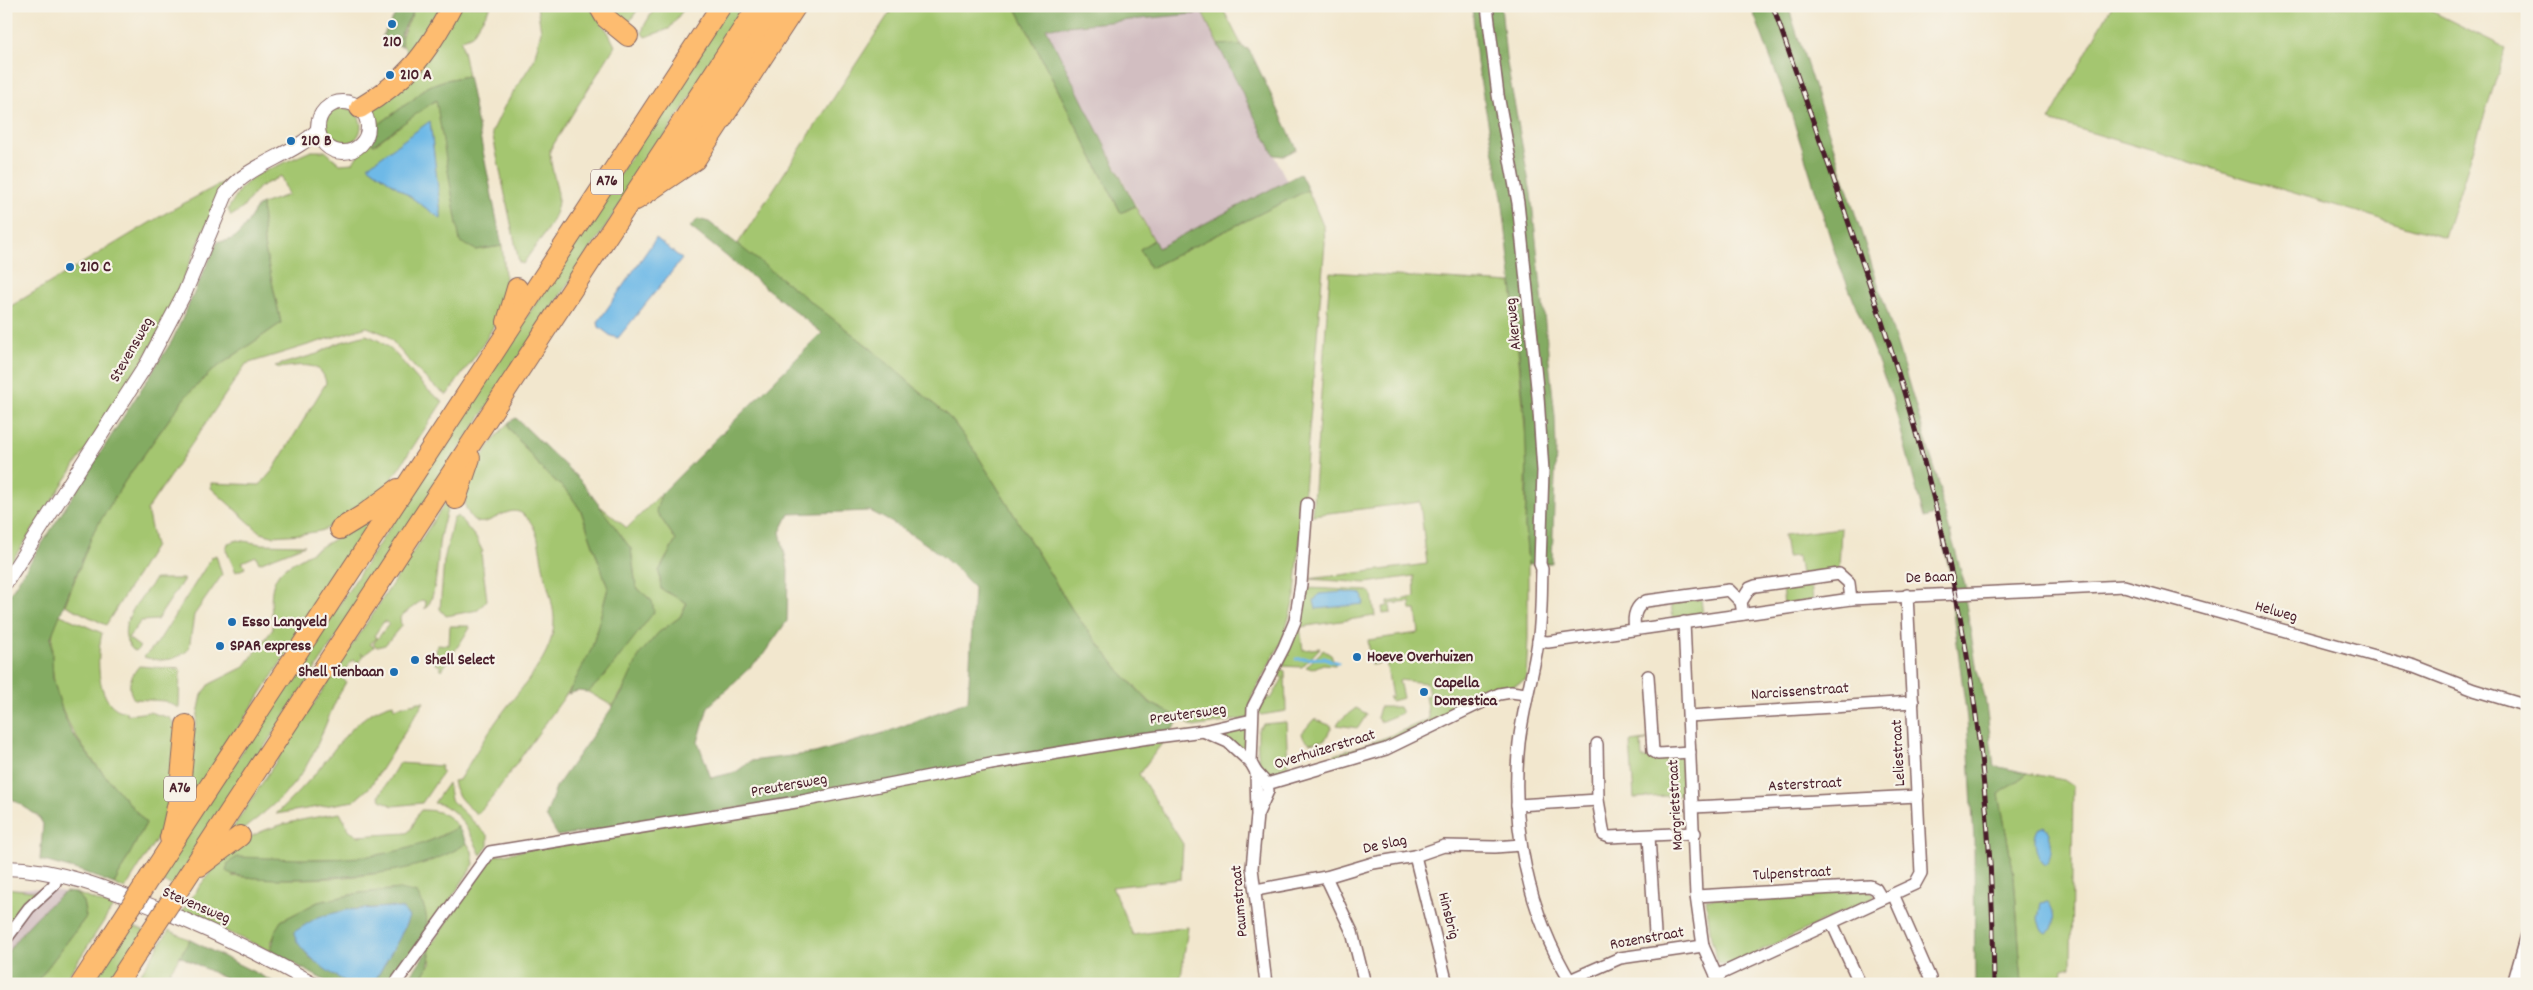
<svg xmlns="http://www.w3.org/2000/svg" width="2533" height="990" viewBox="0 0 2533 990" font-family="Dekko,sans-serif">
  <style>
    .industrial { fill: #d2bec1 }
    .green { fill: #a4c66f; stroke: #77724d; fill-rule: evenodd }
    .forest { fill: #83ab62; stroke: #666546; fill-rule: evenodd }
    .water { fill: #6eb9e7; stroke: #5c6c89 }
    .lines { fill: none; stroke-linecap: round; stroke-linejoin: round }
    .stream { stroke: #6eb9e7; stroke-width: 3 }
    .minor-casing { stroke: #856564; stroke-width: 14 }
    .tertiary-casing { stroke: #856564; stroke-width: 16 }
    .motorway-casing { stroke: #856564; stroke-width: 22 }
    .minor { stroke: #fff; stroke-width: 11 }
    .tertiary { stroke: #fff; stroke-width: 14 }
    .motorway { stroke: #fdbc70; stroke-width: 20 }
    .rail-casing { stroke: #4a1f2b; stroke-width: 5 }
    .rail { stroke: #f7f3e8; stroke-width: 3; stroke-dasharray: 9; stroke-linecap: butt }
    .motorway-bridge-casing { stroke: #856564; stroke-width: 22; stroke-linecap: butt }
    .motorway-bridge { stroke: #fdbc70; stroke-width: 20 }
    .poi-dot { fill: #1f6fb2; stroke: #f7f3e8; stroke-width: 2 }
    .labels { text-anchor: middle; dominant-baseline: central; stroke-width: 4.5; stroke-linejoin: round; paint-order: stroke }
    .shield { fill: #f7f3e8; stroke: #7e5f64; stroke-width: 1 }
    .shield-label { font-size: 15px; font-weight: bold; fill: #4a1f2b }
    .poi-label { font-size: 16px; font-weight: bold; fill: #4a1f2b; stroke: #f7f3e8; text-anchor: start }
    .street-label { font-size: 16px; fill: #4a1f2b; stroke: #f7f3e8 }
  </style>
  <rect width="100%" height="100%" fill="#f7f3e8"/>
  <filter id="ink" filterUnits="userSpaceOnUse"><feTurbulence type="fractalNoise" baseFrequency=".02" numOctaves="2"/><feDisplacementMap in="SourceGraphic" scale="10" xChannelSelector="R" yChannelSelector="G"/><feConvolveMatrix kernelMatrix="1 2 1 2 8 2 1 2 1" color-interpolation-filters="sRGB"/></filter>
  <filter id="wash" filterUnits="userSpaceOnUse"><feTurbulence type="fractalNoise" baseFrequency=".0096" numOctaves="4" result="noise"/><feDisplacementMap in="SourceGraphic" scale="20" xChannelSelector="R" yChannelSelector="G"/><feGaussianBlur stdDeviation="1.12" result="paint"/><feColorMatrix in="noise" values="0 0 0 0 0 0 0 0 0 0 0 0 0 0 0 0 0 1.4 0 .05"/><feComposite in="paint" operator="in"/></filter>
  <g filter="url(#wash)">
    <rect width="100%" height="100%" fill="#f2e7ce"/>
    <g class="industrial">
      <path d="M1202,12L1287,181L1158,248L1045,28Z"/>
      <path d="M32,888L60,891L88,899L6,968V889Z"/>
    </g>
    <g class="green">
      <path d="M416,6H446L411,59L400,40Z"/>
      <path d="M460,6H491L472,35L461,40L468,76C450,79 427,82 415,98L371,130L373,121L368,109Z"/>
      <path d="M537,6H589L608,32L615,46L550,150C550,167 556,180 558,196C560,219 535,245 523,264L519,262L492,132L504,107L534,60L541,31Z"/>
      <path d="M605,6H640L628,24Z"/>
      <path d="M656,6H686L669,29L645,37L642,33L644,26Z"/>
      <path d="M729,6H750L173,886L157,879C351,591 539,297 729,6Z"/>
      <path d="M894,6H1015L1121,213L1135,206L1154,240L1140,249L1150,268L1308,190L1324,228L1325,243L1295,596L1283,639L1252,696L1249,718L1194,727L1151,703L1119,670L1073,611L973,448L951,419L869,347L737,245Z"/>
      <path d="M2112,6H2421L2506,48L2445,238L2049,120Z"/>
      <path d="M1224,11L1242,46L1218,45L1202,12Z"/>
      <path d="M436,99L476,250L502,246C504,263 507,283 503,300C495,335 467,366 447,395L435,387L416,369L387,335L367,327L246,364L147,510L155,546L106,625L65,605L94,530L125,481L185,397L213,370L281,323L264,245L262,204L288,195L281,176L258,188L242,209L231,216L228,209L240,189L256,175L311,151H325L340,164L353,163L369,136L374,145ZM430,122L441,218H440L368,166Z"/>
      <circle cx="343" cy="126" r="18"/>
      <path d="M231,178L220,194L162,327L136,373L6,570V309L166,213Z"/>
      <path d="M1330,272L1512,283L1527,449L1525,527L1528,564V638L1526,680L1381,746L1335,760L1334,755L1387,737L1429,719L1425,696L1429,695L1427,683L1399,680L1403,698L1391,701L1388,697H1392L1386,662L1371,665L1368,640L1419,633L1416,610H1411L1410,602L1390,604L1391,613L1383,614L1382,607L1388,606V602L1415,597L1414,576L1366,583L1309,579L1427,564L1420,502L1312,515Z"/>
      <path d="M366,335C400,345 412,384 443,401L384,491L343,522L320,531L302,534L272,536L261,533L211,488V483L260,485L273,470L326,383C322,359 297,366 279,368L275,366L317,354L338,343Z"/>
      <path d="M509,422V428L542,469L569,493L581,511L608,588L592,648L578,678L491,799L477,814C465,804 456,797 453,781L459,780C473,758 485,736 500,716C521,687 555,656 554,618C553,601 546,583 543,566C539,548 539,527 524,515C504,498 479,547 465,505C466,475 490,442 509,422Z"/>
      <path d="M453,491C449,506 443,521 440,537C437,554 438,598 425,609L426,602L422,600L400,617L401,626L385,645L377,647L373,644L389,624L384,621L374,636L377,638L370,644L374,647L364,655L361,653L363,656L359,662L352,660L341,677L346,682C329,709 322,741 305,768C285,801 248,824 219,849Z"/>
      <path d="M661,494L657,512L676,540L659,571L661,589L687,602L680,617L658,633L613,706L588,692C616,666 633,633 652,601L636,587L631,549L595,502L627,528Z"/>
      <path d="M378,514L186,808L194,732L202,695L210,684L244,667L273,629C272,607 266,584 284,568Z"/>
      <path d="M458,516L476,538L483,552L481,553L487,600L478,610L446,616L440,609L444,561L453,519Z"/>
      <path d="M1841,528L1839,569L1801,574L1798,556L1787,557L1784,535Z"/>
      <path d="M238,540L261,544L305,545L259,563L256,556L242,562L245,568L236,572L226,550L228,543Z"/>
      <path d="M216,555L222,575L194,615L189,649C177,661 160,662 144,657L158,642L212,557Z"/>
      <path d="M155,579H184L157,620L141,621L128,638L140,647L136,651L133,650C111,628 142,598 155,579Z"/>
      <path d="M1811,583L1813,600L1784,604L1782,588Z"/>
      <path d="M1309,588L1368,591L1372,594L1375,616L1300,627L1303,650L1320,648L1302,667L1280,666L1305,592Z"/>
      <path d="M1701,599L1703,615L1673,619L1671,603Z"/>
      <path d="M56,613L102,633C96,657 95,709 127,712V715L149,712L170,718L178,731L181,747L162,830L125,889L114,884L146,823C88,755 36,710 56,613Z"/>
      <path d="M450,626H469L470,628L442,670L440,668L441,666L435,664L437,644L449,645Z"/>
      <path d="M1323,650L1331,655L1336,665L1323,664L1312,669L1306,667Z"/>
      <path d="M139,666L180,669L179,708L165,701L134,699C126,687 130,677 139,666Z"/>
      <path d="M1279,668L1285,671L1286,711L1261,715L1258,712L1264,696L1271,699L1283,678L1274,673Z"/>
      <path d="M419,702H424L370,787L354,801L276,814C289,802 302,788 314,775C336,749 354,716 389,705L393,704L394,708Z"/>
      <path d="M1380,707H1399L1402,713L1380,722L1377,718Z"/>
      <path d="M1356,708L1367,714L1358,728L1337,725L1339,721Z"/>
      <path d="M1314,719L1332,726L1325,740L1310,743L1303,737L1302,733Z"/>
      <path d="M1286,722L1288,768L1275,772L1276,777C1254,771 1258,748 1258,730L1263,724Z"/>
      <path d="M1248,727L1246,753L1217,732Z"/>
      <path d="M1172,730L1139,774L1183,844L1181,879L1112,887L1133,935L1188,927L1180,984H417L431,963L429,948L493,856Z"/>
      <path d="M1648,740L1641,742L1642,758L1683,756L1685,795L1634,798L1630,742Z"/>
      <path d="M399,763L442,766L440,770L443,772L422,803L393,806L381,800L379,796Z"/>
      <path d="M2028,773L2064,780L2073,786L2071,967L2063,969L2061,984H2022L2014,876L1999,794Z"/>
      <path d="M448,783L451,800L488,836V846L481,855C470,834 459,806 434,803Z"/>
      <path d="M421,810C438,810 447,813 458,827L418,847L391,853L355,858L312,859L232,876C301,882 407,882 467,843L472,851L474,864L425,938L400,889L360,893L318,902L281,921L271,943V951L182,912C233,835 250,828 340,813L350,831L357,836L407,833C415,827 414,817 421,810Z"/>
      <path d="M6,888L40,892L6,930Z"/>
      <path d="M1869,890L1876,896L1728,966L1718,962L1711,938L1706,899Z"/>
      <path d="M76,893L113,907L63,984H35L86,917L83,902Z"/>
      <path d="M127,924L145,931L110,984H90Z"/>
      <path d="M169,930L190,940L162,984H134Z"/>
    </g>
    <g class="forest">
      <path d="M400,6H416L401,34L402,47L382,37Z"/>
      <path d="M1015,6H1221L1224,11L1046,28L1135,206L1121,213Z"/>
      <path d="M1472,6H1501L1506,58L1531,193L1555,416L1556,448L1552,563L1528,564L1525,527L1527,483L1525,419L1515,311L1502,197L1477,63Z"/>
      <path d="M1751,6H1788L1888,315L1941,490L1940,496L1966,589H1954L1936,514L1924,518L1892,397L1836,256L1791,113Z"/>
      <path d="M1235,44L1248,49L1252,55L1297,149L1283,156L1274,155L1218,45Z"/>
      <path d="M468,76L502,246L476,250L460,242L436,100L373,145L369,136L371,130L415,98C427,82 450,79 468,76Z"/>
      <path d="M1300,174L1308,190L1150,268L1140,249L1154,240L1158,248Z"/>
      <path d="M262,204L264,245L281,323L213,370L185,397L125,481L94,531L51,637L53,679L63,713L72,733L94,763L146,823L114,884L81,871L40,860L43,824L38,816L6,795V600L172,341L218,241C240,244 247,220 258,206Z"/>
      <path d="M698,219L709,222L869,347L951,419L973,448L1073,611L1119,670L1150,703L1181,718L1172,730L798,799L558,836L546,816L556,787L621,695L640,654L658,633L680,617L687,603L661,589L659,571L676,540L656,511L661,494L822,333L690,227ZM870,511C906,529 949,556 974,588L968,701L887,732L815,753L751,761L736,772L711,778L698,742L708,707L763,655L787,621L788,569L780,532L789,514Z"/>
      <path d="M516,418L582,482L631,549L636,587L652,601L654,612L603,678L588,692L578,691L568,694L592,648L608,588L581,511L569,493L542,469L509,428V422Z"/>
      <path d="M1956,598H1965L1977,670L1985,697L1994,766L2028,773L1999,794L2014,876L2022,984H1975L1974,841L1967,719L1952,605Z"/>
      <path d="M458,827L467,843C446,857 417,867 392,871C365,876 245,886 226,871L228,863L237,857C312,859 391,867 458,827Z"/>
      <path d="M400,889L417,893C442,933 413,953 389,984H373L407,924L403,909L390,907L347,910L304,950L309,957L352,984H331L271,951L276,929L281,921L318,902L360,893Z"/>
      <path d="M66,892L76,893L83,902L86,917L35,984H6C6,976 4,963 6,956C11,942 53,898 66,892Z"/>
      <path d="M190,940L278,984H236L180,956Z"/>
      <path d="M429,948C431,966 428,970 417,984H405Z"/>
    </g>
    <g class="water">
      <path d="M430,121L441,213V219L368,166Z"/>
      <path d="M656,238L682,259L618,338L611,336L599,327L598,322Z"/>
      <path d="M1343,592L1362,594L1364,604L1316,609L1314,601L1319,594Z"/>
      <path d="M2044,826C2053,834 2054,857 2045,865L2041,862C2036,851 2032,840 2038,829Z"/>
      <path d="M2048,902C2055,911 2054,919 2052,929L2047,933L2041,929L2038,919L2041,903Z"/>
      <path d="M390,907L403,909L409,917L399,939L373,984C367,984 359,985 353,984C336,980 294,949 294,932L318,917L347,910Z"/>
    </g>
    <g class="lines">
      <path class="stream" d="M1296,659L1324,658L1338,663"/>
    </g>
  </g>
  <g filter="url(#ink)">
    <g class="lines">
      <defs>
        <g id="minor">
          <path d="M1487,6L1498,95L1518,203L1538,397L1543,471L1540,564L1542,569C1541,593 1542,618 1538,642C1533,675 1523,708 1519,743C1510,826 1528,913 1572,984"/>
          <path d="M1741,602L1750,588L1755,586L1839,574L1849,583L1851,599"/>
          <path d="M1684,622L1696,896L1703,946L1720,984"/>
          <path d="M1635,629C1633,618 1634,607 1646,601L1729,590L1741,602L1743,614"/>
          <path d="M1538,641L1548,642L1851,599L2124,586L2415,667L2474,690L2527,706"/>
          <path d="M1648,676L1653,751L1658,754L1690,752"/>
          <path d="M1689,716L1913,702"/>
          <path d="M1203,731L1228,742L1251,763"/>
          <path d="M1597,744L1598,800L1604,835L1609,837L1695,833"/>
          <path d="M1256,772L1257,815L1252,868L1266,984"/>
          <path d="M1267,784L1256,772L1251,763L1253,707L1284,647L1295,621L1301,584L1307,504"/>
          <path d="M1267,784L1386,749L1499,694L1511,692L1526,694"/>
          <path d="M1517,805L1598,800"/>
          <path d="M1693,807L1918,796"/>
          <path d="M1258,813L1268,791L1267,784"/>
          <path d="M1649,836L1655,934"/>
          <path d="M1415,856L1447,984"/>
          <path d="M1326,877L1352,932L1365,984"/>
          <path d="M1256,890L1326,877L1373,863L1415,856L1444,846L1495,847L1521,845"/>
          <path d="M1893,894L1930,978L1929,984"/>
          <path d="M1696,896L1870,886L1876,889L1882,899"/>
          <path d="M1832,923L1860,984"/>
          <path d="M6,939L29,908L54,885L58,874"/>
          <path d="M1716,976L1915,884L1921,873L1907,595"/>
          <path d="M1570,980L1620,958L1703,946"/>
          <path d="M395,984L490,852L802,801L991,764L1142,739L1203,731L1252,720"/>
          <path d="M2513,984L2527,935"/>
        </g>
        <g id="tertiary">
          <circle cx="343" cy="127" r="25"/>
          <path d="M6,582L148,362L185,292L226,194C249,163 291,157 318,130"/>
          <path d="M6,868C59,869 108,889 156,908C211,930 263,955 314,984"/>
        </g>
        <g id="motorway">
          <path d="M599,6L606,18L628,36"/>
          <path d="M360,108C407,80 427,54 452,6"/>
          <path d="M669,177L690,138L774,6"/>
          <path d="M636,200L695,160L796,6"/>
          <path d="M507,322L517,288"/>
          <path d="M456,499L470,458"/>
          <path d="M340,529L363,515L398,489"/>
          <path d="M170,838L179,798L186,725"/>
          <path d="M200,866L240,836"/>
          <path d="M150,877L721,6"/>
          <path d="M179,889L758,6"/>
          <path d="M81,984L121,922"/>
          <path d="M117,984L150,933"/>
        </g>
      </defs>
      <use href="#minor" class="minor-casing"/>
      <use href="#tertiary" class="tertiary-casing"/>
      <use href="#motorway" class="motorway-casing"/>
      <use href="#minor" class="minor"/>
      <use href="#tertiary" class="tertiary"/>
      <use href="#motorway" class="motorway"/>
      <defs>
        <path id="rail" d="M1773,6C1833,182 1901,356 1943,537C1978,683 1993,833 1994,984"/>
      </defs>
      <use href="#rail" class="rail-casing"/>
      <use href="#rail" class="rail"/>
      <defs>
        <g id="motorway-bridge">
          <path d="M121,922L150,877"/>
          <path d="M150,933L179,889"/>
        </g>
      </defs>
      <use href="#motorway-bridge" class="motorway-bridge-casing"/>
      <use href="#motorway-bridge" class="motorway-bridge"/>
    </g>
  </g>
  <g class="poi-dot">
    <circle cx="392" cy="24" r="5"/>
    <circle cx="390" cy="75" r="5"/>
    <circle cx="291" cy="141" r="5"/>
    <circle cx="70" cy="267" r="5"/>
    <circle cx="232" cy="622" r="5"/>
    <circle cx="220" cy="646" r="5"/>
    <circle cx="1357" cy="657" r="5"/>
    <circle cx="415" cy="660" r="5"/>
    <circle cx="394" cy="672" r="5"/>
    <circle cx="1424" cy="692" r="5"/>
  </g>
  <g class="labels">
    <g class="shield">
      <rect x="591" y="169.5" width="32" height="25" rx="4"/>
      <rect x="164" y="776.5" width="32" height="25" rx="4"/>
    </g>
    <g class="shield-label">
      <text x="607" y="182">A76</text>
      <text x="180" y="789">A76</text>
    </g>
    <g class="poi-label">
      <text x="392" y="42" text-anchor="middle">210</text>
      <text x="400" y="75">210 A</text>
      <text x="301" y="141">210 B</text>
      <text x="80" y="267">210 C</text>
      <text x="242" y="622">Esso Langveld</text>
      <text x="230" y="646">SPAR express</text>
      <text x="1367" y="657">Hoeve Overhuizen</text>
      <text x="425" y="660">Shell Select</text>
      <text x="384" y="672" text-anchor="end">Shell Tienbaan</text>
      <text x="1434" y="683">Capella<tspan x="1434" dy="18">Domestica</tspan></text>
    </g>
    <g class="street-label">
      <text transform="translate(1514 324) rotate(-96)">Akerweg</text>
      <text transform="translate(132 350) rotate(-60)">Stevensweg</text>
      <text transform="translate(1930 578) rotate(-2)">De Baan</text>
      <text transform="translate(2276 612) rotate(16)">Helweg</text>
      <text transform="translate(1800 692) rotate(-4)">Narcissenstraat</text>
      <text transform="translate(1188 715) rotate(-8)">Preutersweg</text>
      <text transform="translate(1325 750) rotate(-17)">Overhuizerstraat</text>
      <text transform="translate(1899 753) rotate(-93)">Leliestraat</text>
      <text transform="translate(1805 785) rotate(-3)">Asterstraat</text>
      <text transform="translate(789 786) rotate(-10)">Preutersweg</text>
      <text transform="translate(1676 805) rotate(-93)">Margrietstraat</text>
      <text transform="translate(1385 845) rotate(-12)">De Slag</text>
      <text transform="translate(1792 874) rotate(-3)">Tulpenstraat</text>
      <text transform="translate(1240 901) rotate(-95)">Paumstraat</text>
      <text transform="translate(196 906) rotate(23)">Stevensweg</text>
      <text transform="translate(1448 916) rotate(76)">Hinsbrig</text>
      <text transform="translate(1647 939) rotate(-10)">Rozenstraat</text>
    </g>
  </g>
  <rect width="2533" height="990" fill="none" stroke="#f7f3e8" stroke-width="25"/>
</svg>
